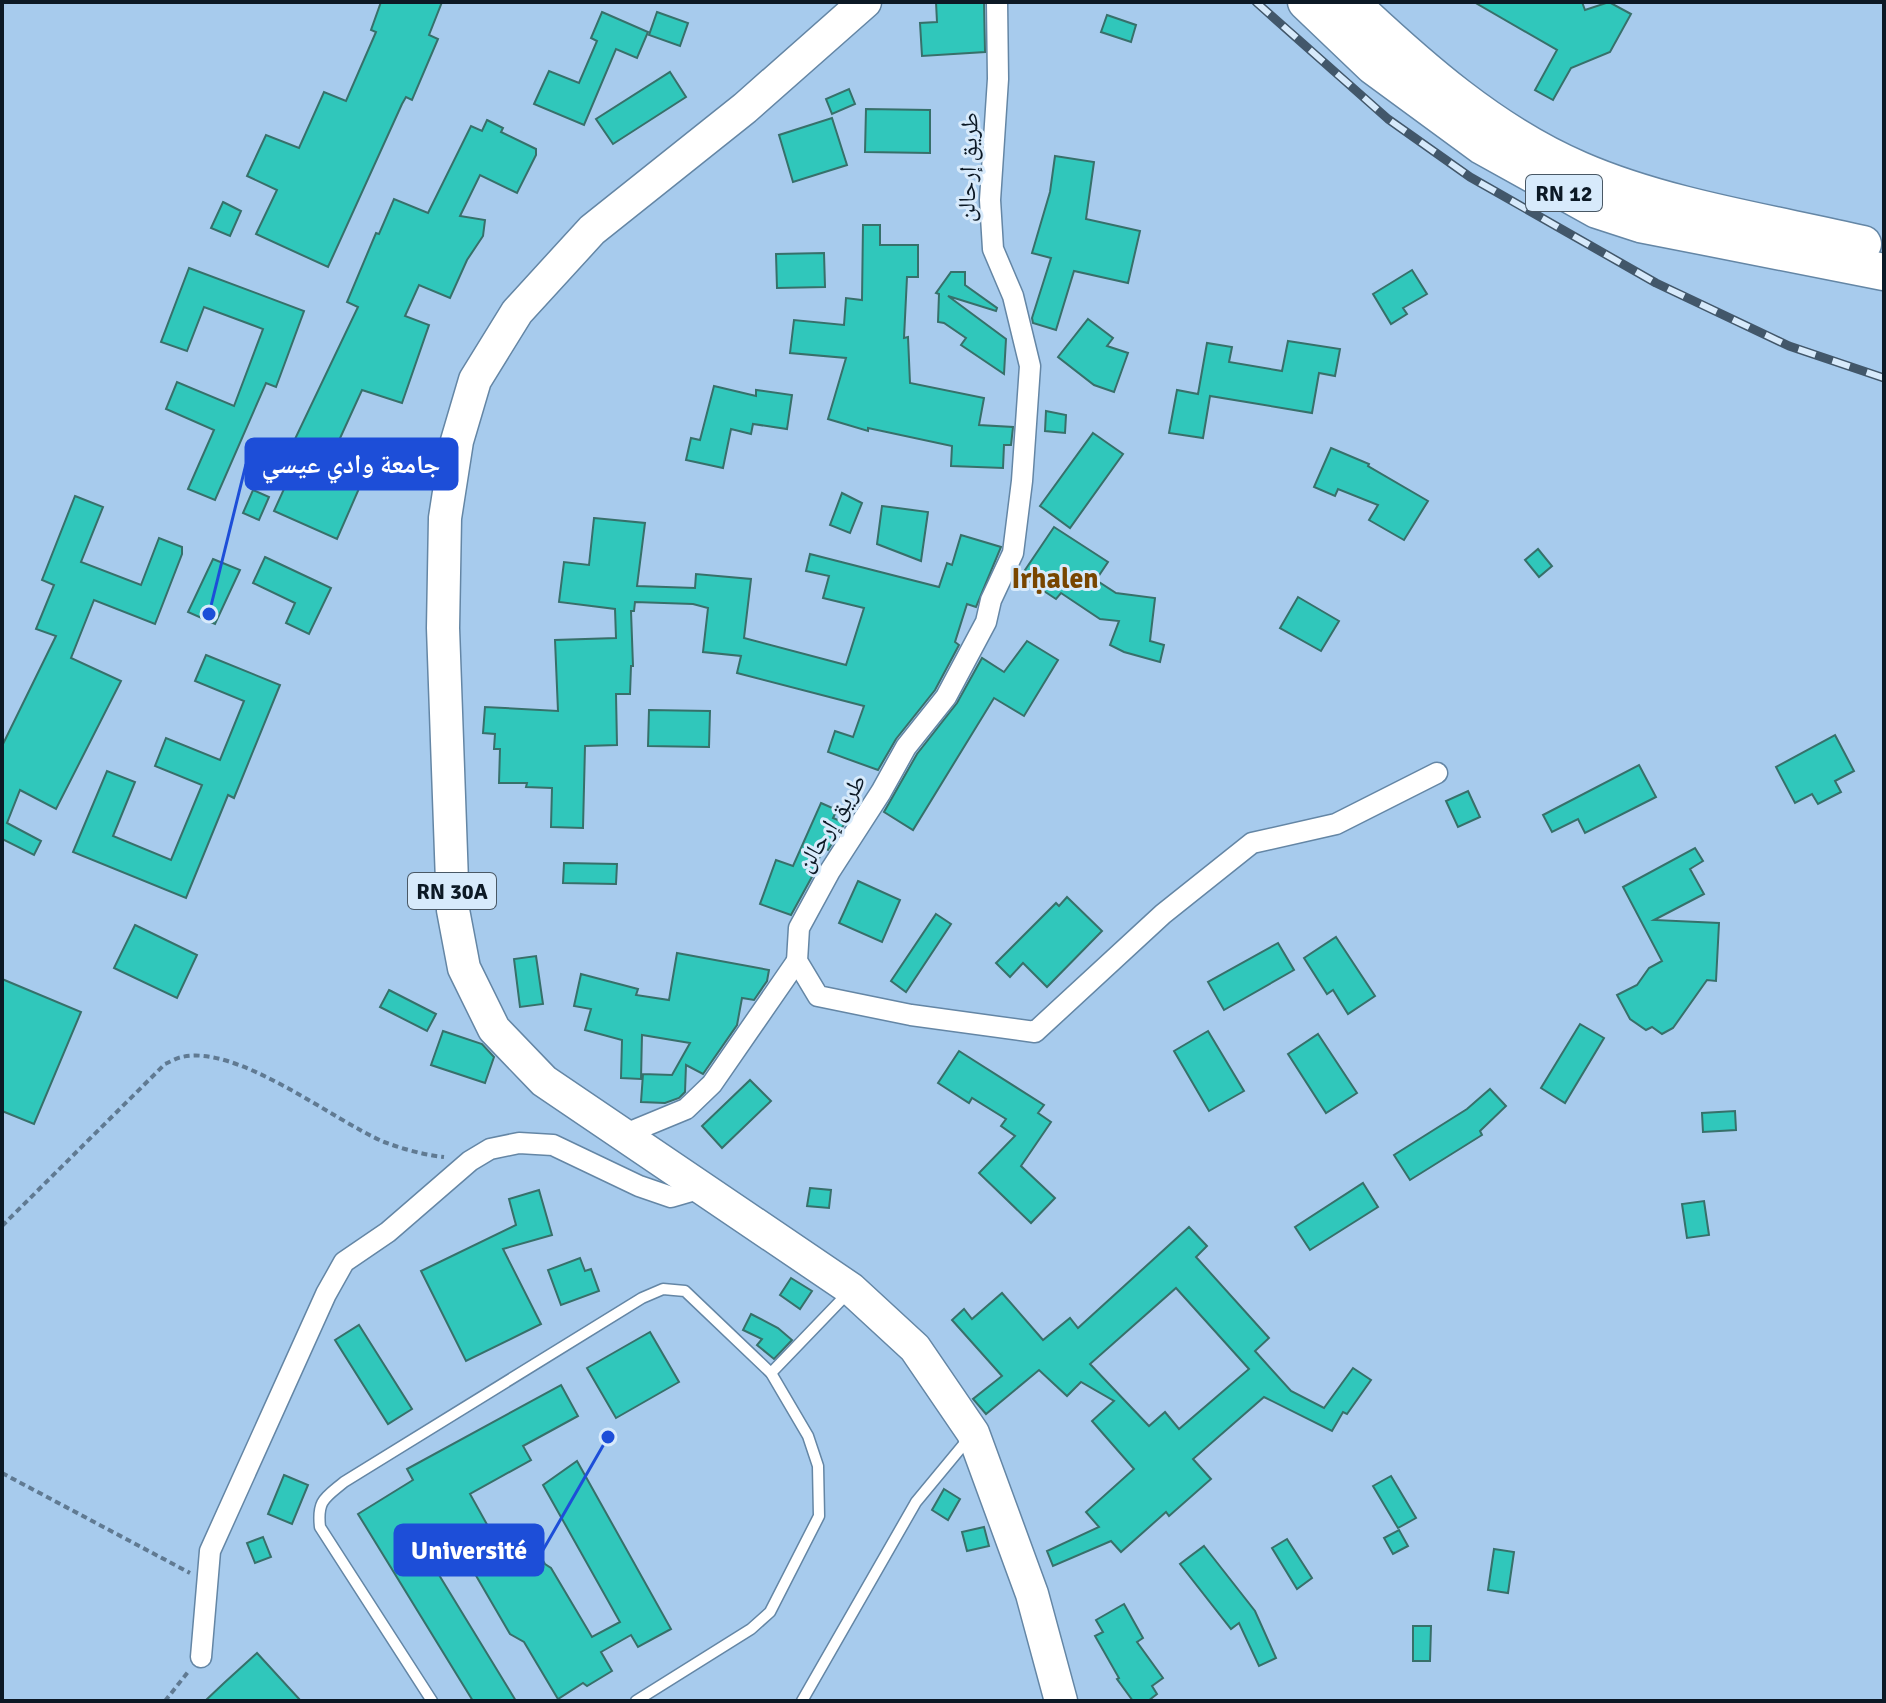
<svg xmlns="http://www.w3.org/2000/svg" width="1886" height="1703" viewBox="0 0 1886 1703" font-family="Signika,'Noto Naskh Arabic',sans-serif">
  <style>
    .building { fill: #30c7bb; stroke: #37706a; stroke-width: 2; fill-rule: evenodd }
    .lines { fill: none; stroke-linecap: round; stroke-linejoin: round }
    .lane-casing { stroke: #6486a5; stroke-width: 13 }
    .street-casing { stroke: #6486a5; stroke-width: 23 }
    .primary-casing { stroke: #6486a5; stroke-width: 35 }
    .highway-casing { stroke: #6486a5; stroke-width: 39 }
    .path { stroke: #607a92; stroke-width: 4; stroke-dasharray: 6 4; stroke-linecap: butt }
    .lane { stroke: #fff; stroke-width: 10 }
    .street { stroke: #fff; stroke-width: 20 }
    .primary { stroke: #fff; stroke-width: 32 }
    .highway { stroke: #fff; stroke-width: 36 }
    .rail-casing { stroke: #42576a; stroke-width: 9 }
    .rail { stroke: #d7eafb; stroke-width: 6; stroke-dasharray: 18; stroke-linecap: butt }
    .labels { text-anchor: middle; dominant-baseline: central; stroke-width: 6; stroke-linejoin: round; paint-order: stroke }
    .shield { fill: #d7eafb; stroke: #495865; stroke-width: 2 }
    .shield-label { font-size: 22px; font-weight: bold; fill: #0c1925 }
    .street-label { font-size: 24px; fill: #0c1925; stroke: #d7eafb }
    .quarter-label { font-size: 28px; font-weight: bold; fill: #784600; stroke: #d7eafb }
    .leader { fill: none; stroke: #1d4ed8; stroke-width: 3 }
    .callout-dot { fill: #1d4ed8; stroke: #d7eafb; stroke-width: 3 }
    .callout { fill: #1d4ed8; stroke: #1d4ed8; stroke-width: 3 }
    .callout-label { font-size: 26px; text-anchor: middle; font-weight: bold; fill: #fff }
  </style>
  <rect width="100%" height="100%" fill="#a7cbed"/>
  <g class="building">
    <path d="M381,2H442L429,35L438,39L412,100L406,97L402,104L328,267L256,234L277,190L247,176L266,135L299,148L324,92L346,101L376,32L371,30Z"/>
    <path d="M936,2H984L985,52L922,56L920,23L937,22Z"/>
    <path d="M1474,2H1582L1585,10L1609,2L1631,14L1610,52L1571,68L1553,100L1535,90L1557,50Z"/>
    <path d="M602,12L648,32L637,58L616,49L584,125L534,104L549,71L579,83L597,41L591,38Z"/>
    <path d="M657,12L688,23L680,46L649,35Z"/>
    <path d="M1107,15L1136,25L1131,42L1101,32Z"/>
    <path d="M670,72L686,97L613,144L596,119Z"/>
    <path d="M849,89L855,104L832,114L826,99Z"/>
    <path d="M866,109L930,110V153L865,152Z"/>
    <path d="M832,118L847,165L793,182L779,135Z"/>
    <path d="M487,120L503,128L501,132L536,149V155L517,193L480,175L460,216L485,220L483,236L467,260L450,298L419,285L405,316L429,325L402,403L362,390L336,447L371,461L337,539L274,511L294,467L284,462L358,307L347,302L376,233L379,234L394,199L428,213L471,126L482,131Z"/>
    <path d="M1055,156L1094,162L1086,219L1140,231L1128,283L1074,271L1056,330L1033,323L1032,318L1051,258L1032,253L1050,192Z"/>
    <path d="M223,202L241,211L230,236L211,228Z"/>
    <path d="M863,225H880V245H918V277H907L904,338L908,337L910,383L984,398L979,425L1013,427L1011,445H1004L1003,468L951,466L952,446L868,428V431L828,419L846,358L790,353L794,320L844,325L846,298L862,300Z"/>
    <path d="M824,253L825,287L777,288L776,254Z"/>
    <path d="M189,268L304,311L276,387L266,383L215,500L188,489L214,430L166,409L177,382L234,406L263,329L204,307L187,351L161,342Z"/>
    <path d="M1412,270L1427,294L1403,308L1407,314L1391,324L1373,294Z"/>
    <path d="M951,272H965V285L997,308L996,311L948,296L1006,339L1004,374L961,345L966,338L944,323L938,322L939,294L936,293Z"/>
    <path d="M1088,319L1113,338L1107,346L1128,353L1114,392L1094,385L1058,357Z"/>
    <path d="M1288,341L1340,349L1335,376L1319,373L1312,413L1210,396L1203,438L1169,433L1177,390L1198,394L1207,343L1232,347L1229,362L1282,371Z"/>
    <path d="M714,386L756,396V390L792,395L787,429L753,424L751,434L731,429L723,468L686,460L691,438L700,440Z"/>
    <path d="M1046,411L1066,415L1065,433L1045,431Z"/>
    <path d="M1093,433L1123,454L1070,528L1040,506Z"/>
    <path d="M1331,448L1369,464L1368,466L1428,501L1404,540L1369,520L1378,505L1338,489L1335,496L1314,487Z"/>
    <path d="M253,490L269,497L259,520L243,513Z"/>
    <path d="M842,493L862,503L850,533L830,525Z"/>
    <path d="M75,496L103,507L81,562L141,585L159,538L182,547V554L155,624L94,600L71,658L121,681L56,809L20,790L7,823L41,841L34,855L2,839V746L56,636L36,629L54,585L42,580Z"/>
    <path d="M882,506L928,512L921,561L877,544Z"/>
    <path d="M594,518L645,523L637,586L695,588L696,574L751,579L744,638L846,665L864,608L823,598L829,576L806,571L810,554L939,587L947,563L952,565L961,535L1001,547L976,607L967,604L955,642L959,645L935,690L896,739L878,770L828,752L835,731L853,737L864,706L737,673L741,656L703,652L708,608L693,604L635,602L634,611H631L633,666H631L630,694H616L617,745L585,746L583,828L551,827L552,788L526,787L527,783H499L500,749H494L495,734L483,733L485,707L558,711L555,640L616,638L615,609L559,602L564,562L589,565Z"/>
    <path d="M1054,527L1108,562L1096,580L1116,593L1155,598L1150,641L1164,645L1160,662L1124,652L1110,645L1119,621L1100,619L1061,593L1056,599L1021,576Z"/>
    <path d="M1538,549L1552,566L1539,577L1525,560Z"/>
    <path d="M265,557L331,588L309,634L286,623L295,603L253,583Z"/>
    <path d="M213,559L240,570L215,624L188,612Z"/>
    <path d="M1298,597L1339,621L1321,651L1280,628Z"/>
    <path d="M1027,641L1058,660L1024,716L994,698L913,830L884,812L917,754L957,703L982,658L1004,672Z"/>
    <path d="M206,655L280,685L234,798L228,795L186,898L73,852L107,771L135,782L113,836L171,860L202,785L155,766L166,738L220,760L244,701L195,681Z"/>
    <path d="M649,710L710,711L709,747L648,746Z"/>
    <path d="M1835,735L1854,771L1835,781L1841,792L1818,804L1812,794L1795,803L1776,767Z"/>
    <path d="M1639,765L1656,797L1585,833L1578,819L1552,832L1543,815Z"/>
    <path d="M1468,791L1480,817L1458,827L1446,801Z"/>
    <path d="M821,803L837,810L833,818L845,823L828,850L823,847L814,873L791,915L760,904L776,860L793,866Z"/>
    <path d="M1695,848L1703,861L1690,869L1704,894L1654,920L1719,923L1716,981L1707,980L1673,1028L1662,1034L1652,1027L1646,1030L1630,1019L1617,995L1637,985L1649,968L1662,961L1623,887Z"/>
    <path d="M564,863L617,864L616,884L563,883Z"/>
    <path d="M858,881L900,900L882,942L839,923Z"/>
    <path d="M1067,897L1102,931L1047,987L1023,963L1010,977L996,963L1056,903L1059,906Z"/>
    <path d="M936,914L951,924L906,992L891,981Z"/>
    <path d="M135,925L197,955L177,998L114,968Z"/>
    <path d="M1336,937L1375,996L1348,1014L1333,990L1327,994L1304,958Z"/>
    <path d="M1278,943L1294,970L1224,1010L1208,982Z"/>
    <path d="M677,953L769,970L767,981L754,1000L742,998L737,1025L703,1074L686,1065L685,1092L679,1098L665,1103L641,1102L643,1074L672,1075L690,1043L642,1035L641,1079L621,1078L622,1040L585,1030L591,1009L574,1006L581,974L638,989L636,995L669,1000Z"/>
    <path d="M536,956L543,1004L520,1007L514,959Z"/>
    <path d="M2,979L81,1012L34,1124L2,1111Z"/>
    <path d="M389,990L436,1014L427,1031L380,1007Z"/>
    <path d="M1580,1024L1604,1038L1565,1103L1541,1088Z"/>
    <path d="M443,1031L482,1044L494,1057L485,1083L431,1065Z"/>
    <path d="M1208,1031L1244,1091L1209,1111L1174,1051Z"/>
    <path d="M1318,1034L1357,1093L1326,1113L1288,1054Z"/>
    <path d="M959,1051L1044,1105L1038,1113L1051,1122L1021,1166L1055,1198L1031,1223L979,1173L1015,1136L1001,1126L1006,1119L972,1098L969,1103L938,1083Z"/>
    <path d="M750,1080L771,1101L722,1148L702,1126Z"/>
    <path d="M1490,1089L1506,1106L1480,1131L1482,1135L1410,1180L1394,1155L1467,1109Z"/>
    <path d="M1735,1111L1736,1130L1703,1132L1702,1113Z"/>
    <path d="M1363,1183L1378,1207L1310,1250L1295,1227Z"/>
    <path d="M810,1188L831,1190L829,1208L807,1206Z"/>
    <path d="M539,1190L552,1235L503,1249L541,1324L466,1361L421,1271L516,1225L509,1199Z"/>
    <path d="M1704,1201L1709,1235L1687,1238L1682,1204Z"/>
    <path d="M1189,1227L1207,1246L1196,1257L1269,1338L1255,1351L1291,1391L1324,1408L1353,1368L1371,1380L1347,1414L1343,1412L1332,1431L1264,1397L1193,1459L1211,1479L1169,1516L1166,1512L1121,1552L1111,1541L1053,1566L1047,1551L1099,1527L1086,1512L1134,1469L1092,1421L1114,1401L1081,1382L1067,1396L1039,1370L986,1414L973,1399L1002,1376L952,1320L964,1309L972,1319L1002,1293L1043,1340L1070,1318L1078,1328ZM1176,1288L1249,1369L1179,1429L1165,1412L1149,1426L1090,1364Z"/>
    <path d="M580,1258L585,1271L591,1269L599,1291L561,1305L548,1270Z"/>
    <path d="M791,1278L812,1291L800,1309L780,1295Z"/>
    <path d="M751,1314L778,1328L792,1340L774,1359L757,1345L762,1339L743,1330Z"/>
    <path d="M359,1325L412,1409L388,1424L335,1340Z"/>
    <path d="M650,1332L679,1382L616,1418L587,1368Z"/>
    <path d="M561,1385L578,1416L523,1446L531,1460L470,1494L494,1537L497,1532L502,1540L511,1535L522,1555L535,1547L545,1564L551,1568L592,1637L620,1622L543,1485L577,1461L671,1629L638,1647L631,1635L601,1652L612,1671L587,1686L583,1683L558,1699L524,1642L510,1634L471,1567L465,1564L469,1557L453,1529L428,1542L414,1534L516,1701H473L358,1514L413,1480L407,1469Z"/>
    <path d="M284,1475L308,1485L292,1524L268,1514Z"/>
    <path d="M1391,1476L1416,1518L1398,1528L1373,1486Z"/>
    <path d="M944,1489L960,1499L948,1520L932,1510Z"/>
    <path d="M984,1527L989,1546L967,1551L962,1532Z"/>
    <path d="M1399,1530L1408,1546L1393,1554L1384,1538Z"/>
    <path d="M263,1537L271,1557L255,1563L247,1543Z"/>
    <path d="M1287,1539L1312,1578L1297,1589L1272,1548Z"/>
    <path d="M1204,1546L1255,1611L1276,1658L1259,1666L1239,1623L1231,1629L1180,1564Z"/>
    <path d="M1494,1549L1514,1552L1508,1593L1488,1590Z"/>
    <path d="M1124,1604L1143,1638L1137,1642L1163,1678L1152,1686L1157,1694L1148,1701H1133L1117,1679L1119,1678L1095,1636L1103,1632L1096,1620Z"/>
    <path d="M1413,1626H1431L1430,1661H1413Z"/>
    <path d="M257,1653L301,1701H205L224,1683Z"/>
  </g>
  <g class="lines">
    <defs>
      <g id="lane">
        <path d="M771,1373L847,1294"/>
        <path d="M432,1701L320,1527C317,1500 325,1498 344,1482L642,1298L663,1289L685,1291L771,1373L808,1436L818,1466L819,1516L770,1612L751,1629L636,1701"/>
        <path d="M802,1701L916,1502L969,1438"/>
      </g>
      <g id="street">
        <path d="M997,2L998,79L990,200L993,249L1013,296L1030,366L1022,481L1013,553L991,600L986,622L946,697L906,747L881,792L830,871L799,928L797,961L818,996L911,1015L1035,1032L1163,914L1252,843L1336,824L1437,773"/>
        <path d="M623,1135L686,1109L712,1084L797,961"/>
        <path d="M201,1657L210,1551L326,1294L344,1262L388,1232L470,1161L490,1149L519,1143L553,1145L639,1186L671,1197L702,1188"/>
      </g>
      <path id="primary" d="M865,2L745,108L592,230L517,312L475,380L457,441L445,518L443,628L453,910L464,968L494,1029L544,1081L851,1289L915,1348L973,1433L1032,1594L1061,1701"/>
      <g id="highway">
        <path d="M1306,2L1373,66L1482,146L1597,210L1640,224L1884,272"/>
        <path d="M1350,2C1418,66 1493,133 1580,170C1665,207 1772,223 1863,244"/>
      </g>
    </defs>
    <use href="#lane" class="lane-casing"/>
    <use href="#street" class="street-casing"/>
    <use href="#primary" class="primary-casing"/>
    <use href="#highway" class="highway-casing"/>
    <g class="path">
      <path d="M2,1226L165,1064C170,1062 176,1058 182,1057C237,1044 333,1120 384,1142C403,1149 424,1155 444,1157"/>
      <path d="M2,1473L190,1573"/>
      <path d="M165,1701L188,1672"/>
    </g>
    <use href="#lane" class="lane"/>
    <use href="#street" class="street"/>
    <use href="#primary" class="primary"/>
    <use href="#highway" class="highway"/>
    <defs>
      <path id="rail" d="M1256,2L1388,119L1470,177L1656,283L1789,346L1884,378"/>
    </defs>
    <use href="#rail" class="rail-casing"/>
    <use href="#rail" class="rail"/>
  </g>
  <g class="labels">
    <g class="shield">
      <rect x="1526" y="175" width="76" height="36" rx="6"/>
      <rect x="408" y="873" width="88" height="36" rx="6"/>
    </g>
    <g class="shield-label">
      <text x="1564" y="193">RN 12</text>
      <text x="452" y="891">RN 30A</text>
    </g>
    <g class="street-label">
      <text transform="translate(968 167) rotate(-88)">طريق إرحالن</text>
      <text transform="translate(831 823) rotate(-58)">طريق إرحالن</text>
    </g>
    <g class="quarter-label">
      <text x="1055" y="579">Irḥalen</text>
    </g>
  </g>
  <path class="leader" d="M209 614L246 464M608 1437L543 1550"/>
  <g class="callout-dot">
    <circle cx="209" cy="614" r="8"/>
    <circle cx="608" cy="1437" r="8"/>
  </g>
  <g class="callout">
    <rect x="246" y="439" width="211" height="50" rx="8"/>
    <rect x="395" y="1525" width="148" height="50" rx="8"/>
  </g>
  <g class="callout-label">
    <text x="351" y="473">جامعة وادي عيسي</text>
    <text x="469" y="1559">Université</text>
  </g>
  <rect width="1886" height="1703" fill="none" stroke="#0c1925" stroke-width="8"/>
</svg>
